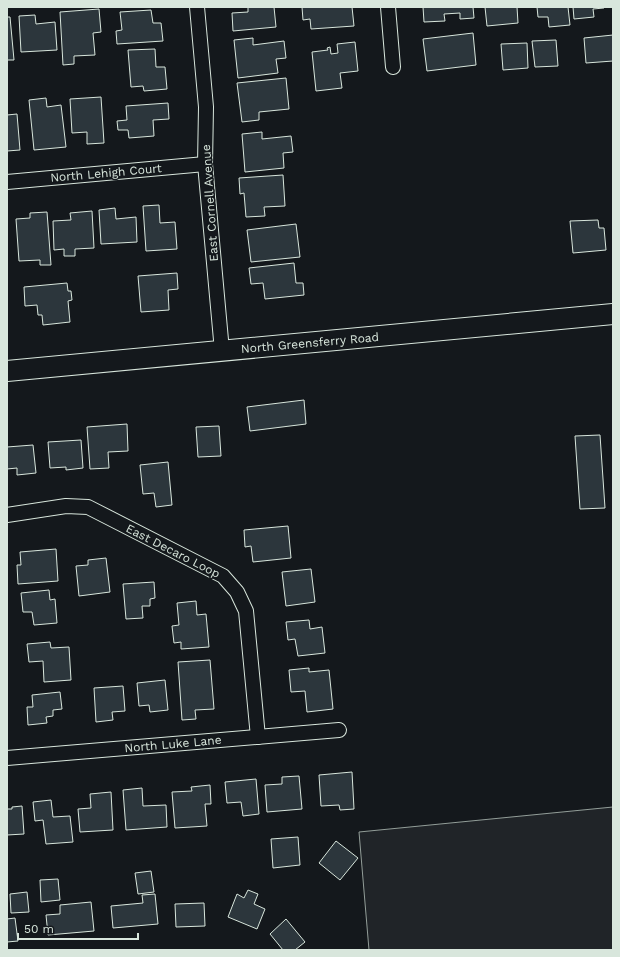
<svg xmlns="http://www.w3.org/2000/svg" width="620" height="957" viewBox="0 0 620 957" font-family="'Work Sans',sans-serif">
  <style>
    .green { fill: #202428; stroke: #939e99 }
    .building { fill: #2c363c; stroke: #d8e6dc }
    .lines { fill: none; stroke-linecap: round; stroke-linejoin: round }
    .street-casing { stroke: #d8e6dc; stroke-width: 16 }
    .secondary-casing { stroke: #d8e6dc; stroke-width: 22 }
    .street { stroke: #14181c; stroke-width: 14 }
    .secondary { stroke: #14181c; stroke-width: 20 }
    .labels { text-anchor: middle; dominant-baseline: central; stroke-width: 3; stroke-linejoin: round; paint-order: stroke }
    .street-label { font-size: 12px; fill: #d8e6dc; stroke: #14181c }
  </style>
  <rect width="100%" height="100%" fill="#14181c"/>
  <path class="green" d="M613,807V950H369L359,832Z"/>
  <g class="building">
    <path d="M248,7H274L276,27L233,31L232,13L248,12Z"/>
    <path d="M302,7H352L354,26L311,29L310,19L303,20Z"/>
    <path d="M423,7H473L474,18L460,19V13L444,14L445,21L424,22Z"/>
    <path d="M485,7H517L518,23L487,26Z"/>
    <path d="M537,7H568L570,25L549,27L548,17H538Z"/>
    <path d="M573,7H604V8L593,9L594,17L574,19Z"/>
    <path d="M99,9L101,32L93,33L95,55L74,56V64L63,65L60,12Z"/>
    <path d="M151,10L153,23H161L163,41L117,44L116,31L122,30L120,12Z"/>
    <path d="M35,15L36,24L55,22L57,50L21,52L19,16Z"/>
    <path d="M7,17H10L14,60H7Z"/>
    <path d="M473,33L476,65L427,71L423,39Z"/>
    <path d="M613,35V61L586,63L584,38Z"/>
    <path d="M253,38V45L284,41L286,58L276,59L278,73L238,78L234,40Z"/>
    <path d="M556,40L558,66L535,67L532,41Z"/>
    <path d="M355,42L358,71L340,73L342,88L316,91L312,52L328,50L327,48L330,47L331,54L338,53L337,44Z"/>
    <path d="M527,43L528,68L503,70L501,44Z"/>
    <path d="M155,49L156,67H165L167,89L144,91L143,86L131,87L128,50Z"/>
    <path d="M286,78L289,109L259,112V120L242,122L237,83Z"/>
    <path d="M101,97L104,143L87,144V132L72,133L70,99Z"/>
    <path d="M46,98L47,107L61,105L66,147L34,150L29,100Z"/>
    <path d="M168,103L169,119L153,120L154,136L129,138L128,130H118L117,121L127,120L126,106Z"/>
    <path d="M17,114L20,150L7,151V115Z"/>
    <path d="M262,132V139L291,136L293,152L283,153L284,168L245,172L242,134Z"/>
    <path d="M283,175L285,206L264,207L265,216L246,217L244,193L240,194L239,178Z"/>
    <path d="M159,205L160,223L175,222L177,249L146,251L143,206Z"/>
    <path d="M115,208L116,219L136,217L137,242L101,244L99,210Z"/>
    <path d="M92,211L94,248L75,249V256H64V249L54,250L53,221L71,220L70,213Z"/>
    <path d="M47,212L51,265H40V260L19,261L16,219L30,218V213Z"/>
    <path d="M598,220L599,228H604L606,250L573,253L570,221Z"/>
    <path d="M296,224L300,257L251,262L247,230Z"/>
    <path d="M294,263L296,283H303L304,295L265,299L263,283L251,284L249,268Z"/>
    <path d="M177,273L178,289L168,290L169,310L141,312L138,276Z"/>
    <path d="M67,283L68,291H71L72,300L68,301L70,322L43,325L42,315H38L37,305L25,306L24,287Z"/>
    <path d="M304,400L306,424L250,431L247,407Z"/>
    <path d="M127,424L128,451L108,452L109,468L90,469L87,427Z"/>
    <path d="M219,426L221,456L198,457L196,427Z"/>
    <path d="M600,435L605,508L580,509L575,436Z"/>
    <path d="M81,440L83,468L66,470V467L50,468L48,442Z"/>
    <path d="M33,445L36,473L17,475V468L7,469V447Z"/>
    <path d="M168,462L172,505L156,507L154,493L143,494L140,465Z"/>
    <path d="M288,526L291,558L253,562L251,546L245,547L244,530Z"/>
    <path d="M56,549L58,581L18,584L17,565H21L20,552Z"/>
    <path d="M106,558L110,592L79,596L76,566L88,565V560Z"/>
    <path d="M311,569L315,602L286,606L282,572Z"/>
    <path d="M154,582L155,598L150,599V606H142L143,618L126,619L123,584Z"/>
    <path d="M49,590L50,600L55,599L57,623L34,625L32,612H23L21,593Z"/>
    <path d="M196,601L197,615L206,614L209,647L181,649V642L174,643L172,626L179,625L177,603Z"/>
    <path d="M309,620L310,629L322,627L325,653L298,656L295,639L288,640L286,622Z"/>
    <path d="M50,642L51,648L69,647L71,680L44,682L43,661L29,662L27,644Z"/>
    <path d="M210,660L214,709L195,710L196,719L182,720L178,662Z"/>
    <path d="M309,668V672L329,670L333,709L307,712L305,691L291,692L289,670Z"/>
    <path d="M165,680L168,710L150,712L149,705L139,706L137,683Z"/>
    <path d="M123,686L125,711L112,712L113,720L96,722L94,688Z"/>
    <path d="M60,692L62,709L53,710V716L46,717L47,723L28,725L27,707H33L32,695Z"/>
    <path d="M352,772L354,809L340,810L339,805L321,806L319,775Z"/>
    <path d="M299,776L302,809L267,812L265,785L282,784V777Z"/>
    <path d="M256,779L259,814L243,816L241,802L227,803L225,782Z"/>
    <path d="M210,785L211,804H205L207,826L175,828L172,792L192,791L191,787Z"/>
    <path d="M142,788L143,806L166,805L167,827L126,830L123,790Z"/>
    <path d="M111,792L113,830L80,832L78,809L91,808L90,794Z"/>
    <path d="M51,800L53,817L70,816L73,842L46,844L43,820L35,821L33,802Z"/>
    <path d="M22,806L24,834L7,835V809H12V807Z"/>
    <path d="M298,837L300,865L273,868L271,839Z"/>
    <path d="M336,841L358,858L340,880L319,863Z"/>
    <path d="M151,871L154,892L138,894L135,873Z"/>
    <path d="M58,879L60,900L41,902L40,880Z"/>
    <path d="M248,890L258,894L254,904L265,909L257,929L228,917L237,894L244,898Z"/>
    <path d="M27,892L29,912L11,913L10,894Z"/>
    <path d="M155,894L158,924L113,928L111,906L143,903L142,895Z"/>
    <path d="M91,902L94,931L48,935L46,915L60,914V905Z"/>
    <path d="M204,903L205,926L176,927L175,904Z"/>
    <path d="M15,918L18,941L7,942V919Z"/>
    <path d="M286,919L305,942L295,950H283L270,934Z"/>
  </g>
  <g class="lines">
    <defs>
      <g id="street">
        <path d="M197,7L206,107L205,164L222,351"/>
        <path d="M388,7L393,67"/>
        <path d="M7,182L205,164"/>
        <path d="M7,515L66,506L88,507L223,576L237,592L246,611L258,737"/>
        <path d="M7,758L339,730"/>
      </g>
      <path id="secondary" d="M7,371L613,314"/>
    </defs>
    <use href="#street" class="street-casing"/>
    <use href="#secondary" class="secondary-casing"/>
    <use href="#street" class="street"/>
    <use href="#secondary" class="secondary"/>
  </g>
  <g class="labels">
    <g class="street-label">
      <text transform="translate(106 173) rotate(-5)">North Lehigh Court</text>
      <text transform="translate(210 203) rotate(-94)">East Cornell Avenue</text>
      <text transform="translate(310 343) rotate(-5)">North Greensferry Road</text>
      <text transform="translate(173 551) rotate(27)">East Decaro Loop</text>
      <text transform="translate(173 744) rotate(-5)">North Luke Lane</text>
    </g>
  </g>
  <rect width="620" height="957" fill="none" stroke="#d8e6dc" stroke-width="16"/>
  <path d="M18 933v6h120v-6" fill="none" stroke="#d8e6dc" stroke-width="2"/>
  <text x="24" y="933" font-size="12" fill="#d8e6dc" stroke="#14181c" stroke-width="3" paint-order="stroke">50 m</text>
</svg>
